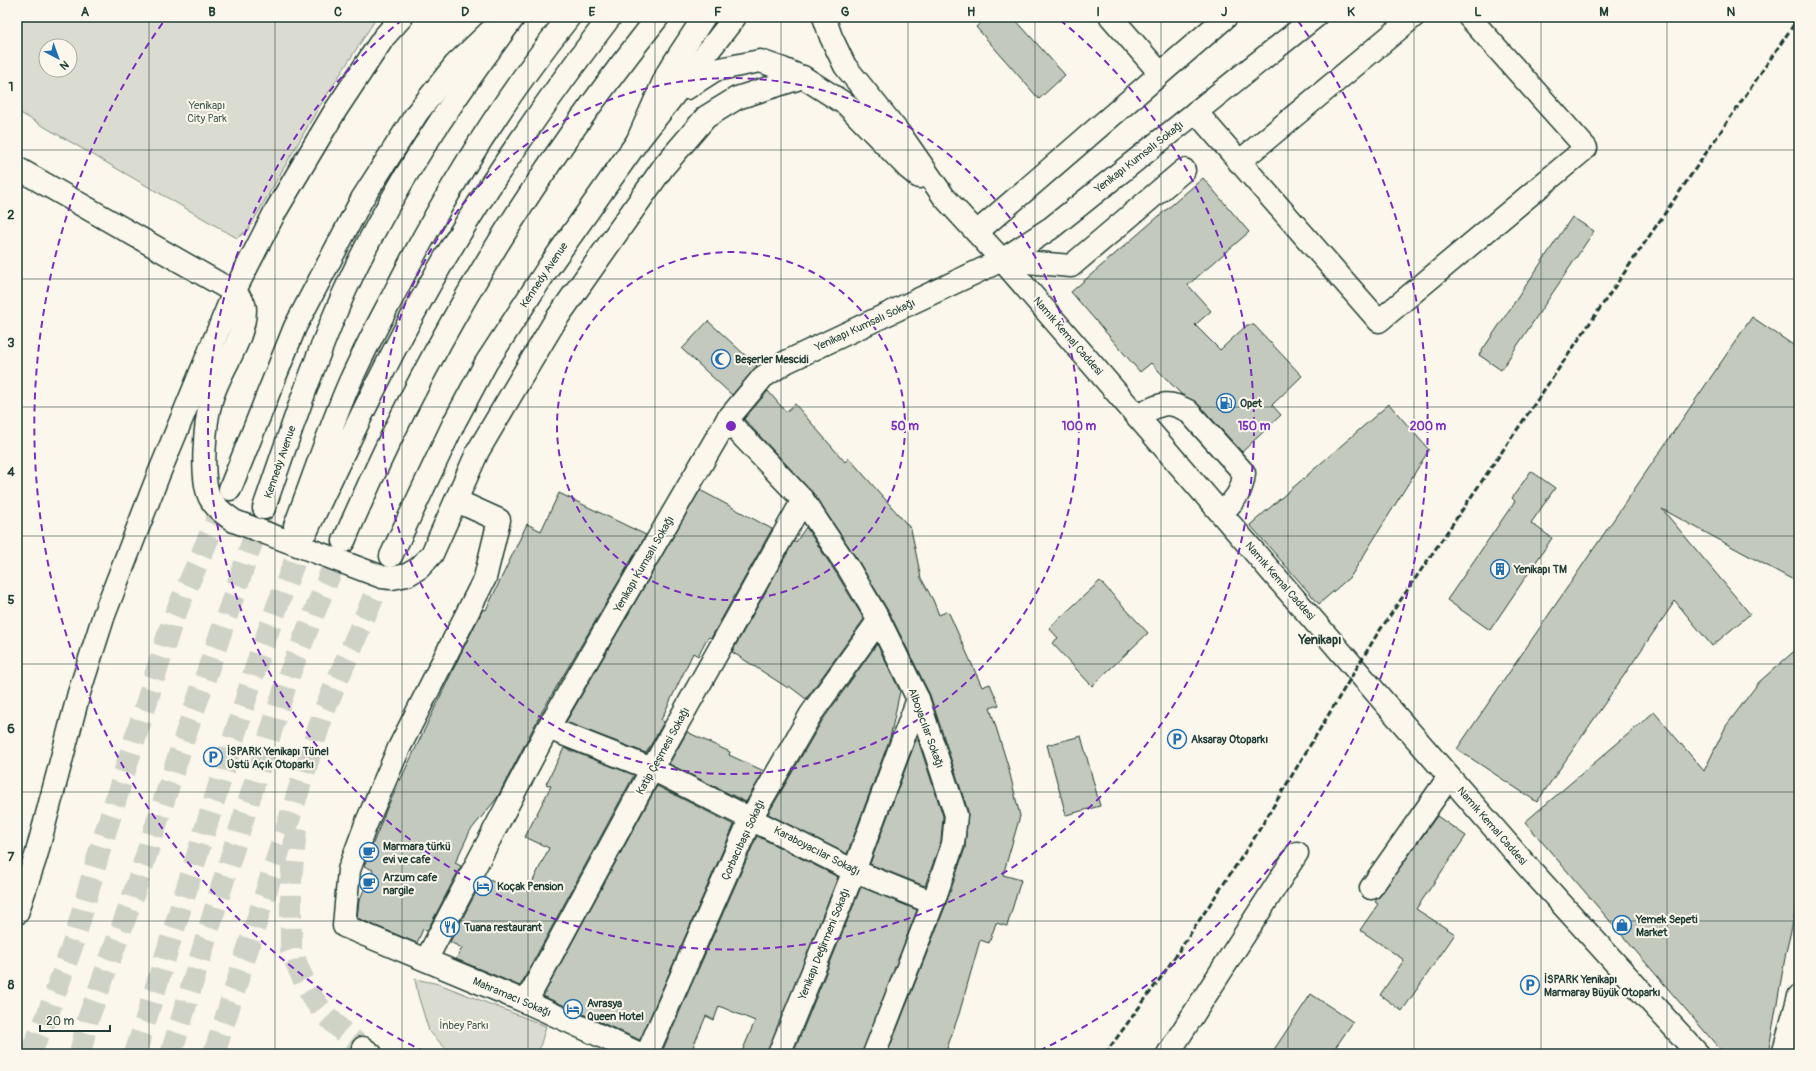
<svg xmlns="http://www.w3.org/2000/svg" width="1816" height="1071" viewBox="0 0 1816 1071" font-family="Pangolin,sans-serif">
  <style>
    .green { fill: #dbdcd1; stroke: #7d8c82; fill-rule: evenodd }
    .building { fill: #c4c9be; stroke: #1f3d34 }
    .lines { fill: none; stroke-linecap: round; stroke-linejoin: round }
    .minor-tunnel { stroke: #cfd2c7; stroke-width: 22; stroke-dasharray: 22 11; stroke-linecap: butt }
    .major-tunnel { stroke: #cfd2c7; stroke-width: 22; stroke-dasharray: 22 11; stroke-linecap: butt }
    .highway-tunnel { stroke: #cfd2c7; stroke-width: 22; stroke-dasharray: 22 11; stroke-linecap: butt }
    .minor-casing { stroke: #1f3d34; stroke-width: 25 }
    .major-casing { stroke: #1f3d34; stroke-width: 25 }
    .highway-casing { stroke: #1f3d34; stroke-width: 25 }
    .minor { stroke: #fbf7ec; stroke-width: 22 }
    .major { stroke: #fbf7ec; stroke-width: 22 }
    .highway { stroke: #fbf7ec; stroke-width: 22 }
    .rail { stroke: #1f3d34; stroke-width: 3; stroke-dasharray: 6 3; stroke-linecap: butt }
    .grid { fill: none; stroke: #1f3d34; stroke-width: 1; stroke-opacity: 0.55 }
    .ring { fill: none; stroke: #7b2cbf; stroke-width: 2; stroke-dasharray: 7 5 }
    .labels { text-anchor: middle; dominant-baseline: central; stroke-width: 4; stroke-linejoin: round; paint-order: stroke }
    .park-label { font-size: 11px; fill: #455d53; stroke: #fbf7ec }
    .street-label { font-size: 11px; fill: #1f3d34; stroke: #fbf7ec }
    .poi-label { font-size: 11px; font-weight: bold; fill: #1f3d34; stroke: #fbf7ec; text-anchor: start }
    .quarter-label { font-size: 13px; font-weight: bold; fill: #1f3d34; stroke: #fbf7ec }
    .centre { fill: #7b2cbf; stroke: #fbf7ec; stroke-width: 2 }
    .ring-label { font-size: 12px; text-anchor: middle; font-weight: bold; fill: #7b2cbf; stroke: #fbf7ec; stroke-width: 4; stroke-linejoin: round; paint-order: stroke }
    .neatline { fill: none; stroke: #1f3d34; stroke-width: 1.5 }
    .grid-label { font-size: 13px; text-anchor: middle; font-weight: bold; fill: #1f3d34 }
  </style>
  <rect width="100%" height="100%" fill="#fbf7ec"/>
  <filter id="ink" filterUnits="userSpaceOnUse"><feTurbulence type="fractalNoise" baseFrequency=".025" numOctaves="2"/><feDisplacementMap in="SourceGraphic" scale="8" xChannelSelector="R" yChannelSelector="G"/><feConvolveMatrix kernelMatrix="1 2 1 2 8 2 1 2 1" color-interpolation-filters="sRGB"/></filter>
  <g filter="url(#ink)">
    <g class="green">
      <path d="M17,17H377L316,112L248,230L237,238L17,111ZM46,46H70V70H46Z"/>
      <path d="M415,979L439,984L546,1026L538,1054H451L429,1031L418,995Z"/>
    </g>
    <g class="building">
      <path d="M987,17H1013L1065,75L1039,99L976,27Z"/>
      <path d="M1203,178L1249,232L1188,285L1211,311L1195,325L1220,350L1247,325H1254L1302,376L1272,405L1281,415L1242,452L1197,403L1181,394L1151,363L1140,372L1071,292Z"/>
      <path d="M1572,217L1594,231L1501,370L1479,355Z"/>
      <path d="M1752,317L1799,349V583L1662,509L1750,614L1712,646L1675,601L1537,802L1457,749Z"/>
      <path d="M708,321L757,366L732,395L682,349Z"/>
      <path d="M768,391L786,412L795,404L845,462L849,458L911,529L921,578L933,600L939,615L948,611L982,687L990,684L999,705L990,708L1008,766L1020,816L1003,875L1021,880L1007,926L996,923L989,943L980,940L959,1014L945,1054H887L945,907L965,848L968,811L930,695L890,614L859,562L813,493L744,419Z"/>
      <path d="M1389,404L1429,450L1351,576L1319,604L1250,525Z"/>
      <path d="M1531,471L1555,488L1531,523L1552,538L1490,630L1447,600L1515,501L1512,498Z"/>
      <path d="M700,490L772,529L711,638L709,637L706,640L698,656L693,653L661,720L664,722L646,753L566,722Z"/>
      <path d="M559,493L646,535L540,715L497,798L470,831L455,863L461,866L427,931L423,929L417,943L357,918L359,901L373,870L364,866L387,808L462,651L483,609L486,610L527,524L541,531Z"/>
      <path d="M806,527L838,576L864,619L806,699L789,686L788,688L732,652L794,541L796,542Z"/>
      <path d="M1100,581L1148,633L1092,686L1052,643L1058,638L1049,628Z"/>
      <path d="M877,644L900,691L890,738L847,854L768,814L822,721Z"/>
      <path d="M1799,647V897L1786,952L1768,1054H1724L1525,822L1654,712L1704,771L1726,726L1759,682Z"/>
      <path d="M687,732L730,752L729,755L764,771L746,802L669,764Z"/>
      <path d="M1081,736L1100,806L1066,815L1047,745Z"/>
      <path d="M916,740H918L943,816L941,841L925,886L870,864Z"/>
      <path d="M564,748L634,775L520,986L456,959L462,948L450,942L484,877L509,890L512,883L528,891L549,848L525,837L551,786L546,784Z"/>
      <path d="M657,786L734,825L640,1040L543,996Z"/>
      <path d="M1437,816L1466,836L1416,909L1455,934L1402,1011L1380,995L1404,960L1360,930L1378,904L1375,902Z"/>
      <path d="M757,836L838,877L767,1054H741L755,1021L719,1006L714,1020L706,1016L690,1054H661Z"/>
      <path d="M861,887L917,910L862,1054H793Z"/>
      <path d="M1311,994L1353,1022L1331,1054H1271Z"/>
    </g>
    <g class="lines">
      <path class="minor-tunnel" d="M30,1054L46,1019L74,941L100,849L173,619L230,489"/>
      <g class="major-tunnel">
        <path d="M296,829L291,881V949L299,970L312,997L324,1013L343,1032L363,1048"/>
        <path d="M80,1054L88,1019L130,905L183,742L263,511"/>
        <path d="M214,1054L324,711L390,559"/>
      </g>
      <g class="highway-tunnel">
        <path d="M135,1054L259,657L278,604L307,530"/>
        <path d="M171,1054L224,879L289,675L343,542"/>
      </g>
      <defs>
        <g id="minor">
          <path d="M1111,17L1160,73"/>
          <path d="M1196,112L1379,321L1586,148L1469,17"/>
          <path d="M1239,162L1413,17"/>
          <path d="M17,168L234,292"/>
          <path d="M977,232L1226,17"/>
          <path d="M1002,260L1071,266L1184,170"/>
          <path d="M1137,416C1159,406 1164,398 1188,411L1244,473C1242,493 1235,499 1222,513"/>
          <path d="M727,420L803,500L849,569L879,620L918,699L956,815L953,844L933,903L874,1054"/>
          <path d="M230,489L295,327L362,199L417,113L455,65L505,17"/>
          <path d="M457,501L499,520L485,578L399,748L366,824L349,870L344,926L526,1002L640,1054"/>
          <path d="M548,728L652,769L854,871L933,903"/>
          <path d="M1371,888L1449,777"/>
          <path d="M17,913L36,856L79,693L104,615L158,476L234,292L275,212L335,111L384,37L402,17"/>
          <path d="M426,960L548,728L727,420L763,377L786,362L1002,260L1051,228L1315,17"/>
          <path d="M526,1002L652,769L803,500"/>
          <path d="M647,1054L751,818L811,714L879,620"/>
          <path d="M779,1054L854,871L918,699"/>
          <path d="M1168,1054L1297,853"/>
          <path d="M1783,1054L1799,996"/>
        </g>
        <g id="major">
          <path d="M824,17L831,37L845,66L903,138L944,197L1002,260L1391,710L1528,867L1698,1054"/>
          <path d="M687,88L715,70L760,61L783,69L806,79L847,105L908,168L919,177"/>
          <path d="M234,292C239,297 245,302 245,310C244,343 219,370 211,401C205,422 200,479 210,498C215,508 226,515 234,521L382,577L392,578L407,575L419,568L432,554L478,451L521,378L555,321L664,166L706,117L737,98L803,77"/>
          <path d="M264,508C289,436 313,363 344,293C388,194 450,103 514,17"/>
          <path d="M391,556L455,421L486,363L548,268L637,142L735,17"/>
          <path d="M363,1048L371,1054"/>
        </g>
        <g id="highway">
          <path d="M637,142L668,72L704,17"/>
          <path d="M295,526C313,479 329,430 349,384C362,355 377,326 392,298C442,198 499,104 569,17"/>
          <path d="M307,530C351,436 395,342 448,253C497,171 552,93 610,17"/>
          <path d="M344,541C424,353 530,177 658,17"/>
        </g>
      </defs>
      <use href="#minor" class="minor-casing"/>
      <use href="#major" class="major-casing"/>
      <use href="#highway" class="highway-casing"/>
      <use href="#minor" class="minor"/>
      <use href="#major" class="major"/>
      <use href="#highway" class="highway"/>
      <path class="rail" d="M1105,1054L1162,976L1253,840L1376,636L1799,17"/>
    </g>
  </g>
  <path class="grid" d="M149,17V1054M275,17V1054M402,17V1054M528,17V1054M655,17V1054M781,17V1054M908,17V1054M1035,17V1054M1161,17V1054M1288,17V1054M1414,17V1054M1541,17V1054M1667,17V1054M17,150H1799M17,279H1799M17,407H1799M17,536H1799M17,664H1799M17,792H1799M17,921H1799"/>
  <g class="ring">
    <circle cx="731" cy="426" r="174"/>
    <circle cx="731" cy="426" r="348"/>
    <path d="M1060 20A523 523 0 1 1 402 20"/>
    <path d="M425 1052A697 697 0 0 1 164 21M1298 21A697 697 0 0 1 1037 1052"/>
  </g>
  <defs>
    <symbol id="mosque-ring" viewBox="-11 -11 22 22"><circle r="9.5" fill="#fbf7ec" stroke="#1f6fb2" stroke-width="1.5"/><path d="M3.5-4.9A6 6 0 1 0 3.5 4.9A5 5 0 1 1 3.5-4.9Z" fill="#1f6fb2"/></symbol>
    <symbol id="fuel-ring" viewBox="-11 -11 22 22"><circle r="9.5" fill="#fbf7ec" stroke="#1f6fb2" stroke-width="1.5"/><path d="M-5.5-6h7V0h2V4h1.3V-2.5L3-4.5l.8-.8L6-3V5H2.5V1h-1V6h-7ZM-4.2-4.7v3.2H.2V-4.7Z" fill="#1f6fb2"/></symbol>
    <symbol id="building-ring" viewBox="-11 -11 22 22"><circle r="9.5" fill="#fbf7ec" stroke="#1f6fb2" stroke-width="1.5"/><path d="M-4-6H4V6H1V3H-1V6H-4ZM-2.5-4.3h1.7v1.8h-1.7ZM.8-4.3h1.7v1.8H.8ZM-2.5-1h1.7V.8h-1.7ZM.8-1h1.7V.8H.8Z" fill="#1f6fb2"/></symbol>
    <symbol id="parking-ring" viewBox="-11 -11 22 22"><circle r="9.5" fill="#fbf7ec" stroke="#1f6fb2" stroke-width="1.5"/><path d="M-3.5-5.5H1a3.5 3.5 0 0 1 0 7H-1V5.5H-3.5ZM-1-3.4V-.6H.8a1.4 1.4 0 0 0 0-2.8Z" fill="#1f6fb2"/></symbol>
    <symbol id="cafe-ring" viewBox="-11 -11 22 22"><circle r="9.5" fill="#fbf7ec" stroke="#1f6fb2" stroke-width="1.5"/><path d="M-5.5-4.5H6V0H3Q3 3.5 0 3.5H-2.5Q-5.5 3.5-5.5 0ZM3-3.2v2h1.7v-2ZM-6 4.5H4V6H-6Z" fill="#1f6fb2"/></symbol>
    <symbol id="hotel-ring" viewBox="-11 -11 22 22"><circle r="9.5" fill="#fbf7ec" stroke="#1f6fb2" stroke-width="1.5"/><path d="M-6-4.5h1.5V1H6V5H4.5V3h-9V5H-6ZM-4 0a1.8 1.8 0 1 1 3.6 0ZM.5 0V-2.5h3Q6-2.5 6 0Z" fill="#1f6fb2"/></symbol>
    <symbol id="shop-ring" viewBox="-11 -11 22 22"><circle r="9.5" fill="#fbf7ec" stroke="#1f6fb2" stroke-width="1.5"/><path d="M-5-2.5h2.3a2.7 3.5 0 0 1 5.4 0H5L5.5 6h-11ZM-1.5-2.5h3a1.5 2.3 0 0 0-3 0Z" fill="#1f6fb2"/></symbol>
    <symbol id="restaurant-ring" viewBox="-11 -11 22 22"><circle r="9.5" fill="#fbf7ec" stroke="#1f6fb2" stroke-width="1.5"/><path d="M-5-6h1v4h1v-4h1v4h1v-4h1v5L-1.5 .5V6h-2V.5L-5-1ZM5-6V6H3V1.5H1.5Q1.5-4 5-6Z" fill="#1f6fb2"/></symbol>
  </defs>
  <g fill-rule="evenodd">
    <use href="#mosque-ring" x="710" y="348" width="22" height="22"/>
    <use href="#fuel-ring" x="1215" y="392" width="22" height="22"/>
    <use href="#building-ring" x="1489" y="558" width="22" height="22"/>
    <use href="#parking-ring" x="1166" y="728" width="22" height="22"/>
    <use href="#parking-ring" x="202" y="746" width="22" height="22"/>
    <use href="#cafe-ring" x="358" y="841" width="22" height="22"/>
    <use href="#cafe-ring" x="358" y="872" width="22" height="22"/>
    <use href="#hotel-ring" x="472" y="875" width="22" height="22"/>
    <use href="#shop-ring" x="1611" y="914" width="22" height="22"/>
    <use href="#restaurant-ring" x="439" y="916" width="22" height="22"/>
    <use href="#parking-ring" x="1519" y="974" width="22" height="22"/>
    <use href="#hotel-ring" x="562" y="998" width="22" height="22"/>
  </g>
  <g class="labels">
    <g class="park-label">
      <text x="207" y="105">Yenikapı<tspan x="207" dy="13">City Park</tspan></text>
      <text x="464" y="1025">İnbey Parkı</text>
    </g>
    <g class="street-label">
      <text transform="translate(1139 157) rotate(-38)">Yenikapı Kumsalı Sokağı</text>
      <text transform="translate(544 275) rotate(-56)">Kennedy Avenue</text>
      <text transform="translate(865 325) rotate(-25)">Yenikapı Kumsalı Sokağı</text>
      <text transform="translate(1068 336) rotate(49)">Namık Kemal Caddesi</text>
      <text transform="translate(280 462) rotate(-71)">Kennedy Avenue</text>
      <text transform="translate(644 564) rotate(-60)">Yenikapı Kumsalı Sokağı</text>
      <text transform="translate(1280 581) rotate(49)">Namık Kemal Caddesi</text>
      <text transform="translate(926 728) rotate(70)">Alboyacılar Sokağı</text>
      <text transform="translate(663 751) rotate(-61)">Katip Çeşmesi Sokağı</text>
      <text transform="translate(1492 826) rotate(49)">Namık Kemal Caddesi</text>
      <text transform="translate(743 840) rotate(-65)">Çorbacıbaşı Sokağı</text>
      <text transform="translate(817 851) rotate(27)">Karaboyacılar Sokağı</text>
      <text transform="translate(824 944) rotate(-68)">Yenikapı Değirmeni Sokağı</text>
      <text transform="translate(512 997) rotate(23)">Mahramacı Sokağı</text>
    </g>
    <g class="poi-label">
      <text x="735" y="359">Beşerler Mescidi</text>
      <text x="1240" y="403">Opet</text>
      <text x="1514" y="569">Yenikapı TM</text>
      <text x="1191" y="739">Aksaray Otoparkı</text>
      <text x="227" y="751">İSPARK Yenikapı Tünel<tspan x="227" dy="13">Üstü Açık Otoparkı</tspan></text>
      <text x="383" y="846">Marmara türkü<tspan x="383" dy="13">evi ve cafe</tspan></text>
      <text x="383" y="877">Arzum cafe<tspan x="383" dy="13">nargile</tspan></text>
      <text x="497" y="886">Koçak Pension</text>
      <text x="1636" y="919">Yemek Sepeti<tspan x="1636" dy="13">Market</tspan></text>
      <text x="464" y="927">Tuana restaurant</text>
      <text x="1544" y="979">İSPARK Yenikapı<tspan x="1544" dy="13">Marmaray Büyük Otoparkı</tspan></text>
      <text x="587" y="1003">Avrasya<tspan x="587" dy="13">Queen Hotel</tspan></text>
    </g>
    <g class="quarter-label">
      <text x="1320" y="640">Yenikapı</text>
    </g>
  </g>
  <circle cx="731" cy="426" r="6" class="centre"/>
  <g class="ring-label">
    <text x="905" y="430">50 m</text>
    <text x="1079" y="430">100 m</text>
    <text x="1254" y="430">150 m</text>
    <text x="1428" y="430">200 m</text>
  </g>
  <rect width="1816" height="1071" fill="none" stroke="#fbf7ec" stroke-width="44"/>
  <g transform="translate(58 58) rotate(139)"><circle r="19" fill="#fbf7ec" stroke="#a3ada2"/>
  <path d="M0-3L7 15L0 10L-7 15Z" fill="#1f6fb2"/>
  <text y="-6" font-size="11" font-weight="bold" text-anchor="middle" fill="#1f3d34">N</text>
  </g>
  <path d="M40 1025v6h70v-6" fill="none" stroke="#1f3d34" stroke-width="2"/>
  <text x="46" y="1025" font-size="12" fill="#1f3d34" stroke="#fbf7ec" stroke-width="3" paint-order="stroke">20 m</text>
  <rect x="22" y="22" width="1772" height="1027" class="neatline"/>
  <g class="grid-label">
    <text x="85" y="16">A</text>
    <text x="212" y="16">B</text>
    <text x="338" y="16">C</text>
    <text x="465" y="16">D</text>
    <text x="592" y="16">E</text>
    <text x="718" y="16">F</text>
    <text x="845" y="16">G</text>
    <text x="971" y="16">H</text>
    <text x="1098" y="16">I</text>
    <text x="1224" y="16">J</text>
    <text x="1351" y="16">K</text>
    <text x="1478" y="16">L</text>
    <text x="1604" y="16">M</text>
    <text x="1731" y="16">N</text>
    <text x="11" y="91">1</text>
    <text x="11" y="219">2</text>
    <text x="11" y="347">3</text>
    <text x="11" y="476">4</text>
    <text x="11" y="604">5</text>
    <text x="11" y="733">6</text>
    <text x="11" y="861">7</text>
    <text x="11" y="989">8</text>
  </g>
</svg>
